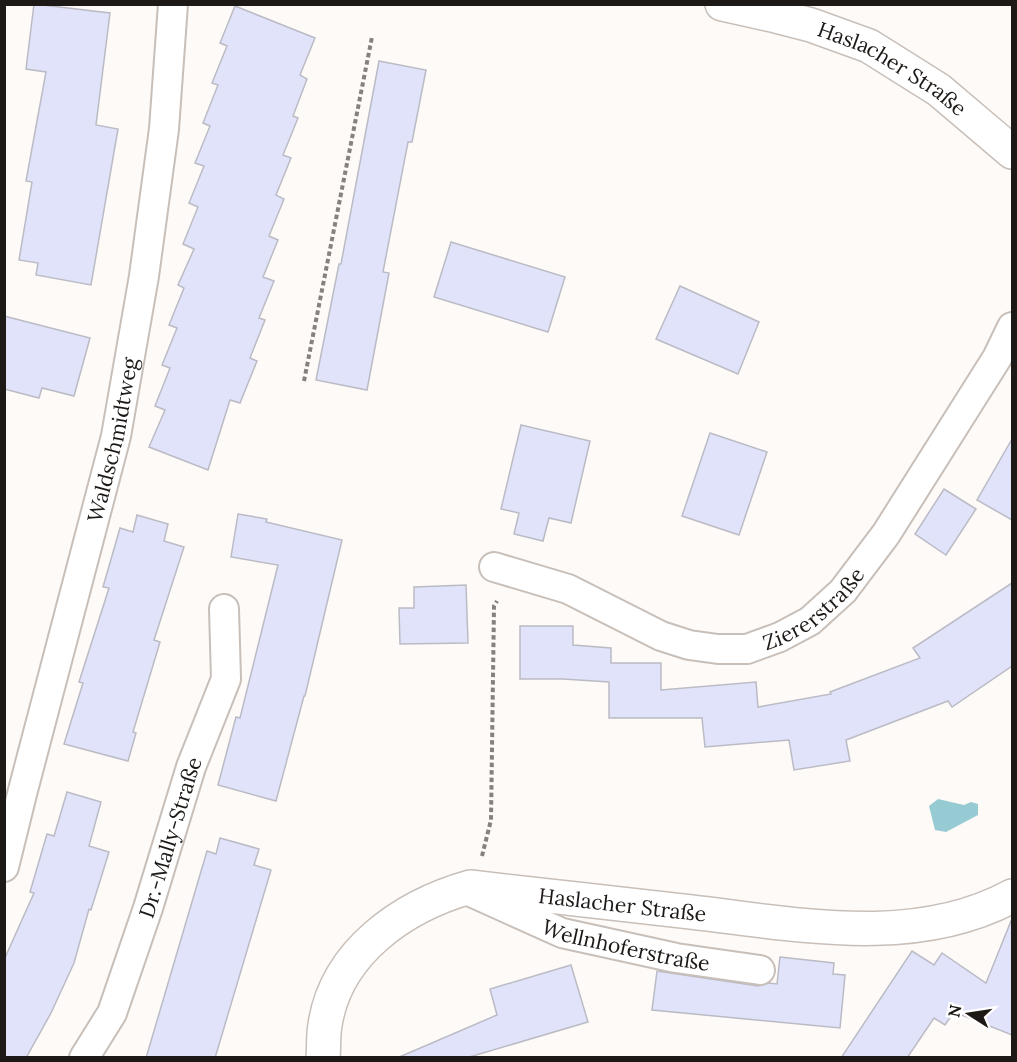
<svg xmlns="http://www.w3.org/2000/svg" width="1017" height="1062" viewBox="0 0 1017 1062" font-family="Lora,serif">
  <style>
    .water { fill: #97cbd3 }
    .building { fill: #e1e3fb; stroke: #babbc4; stroke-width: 1.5 }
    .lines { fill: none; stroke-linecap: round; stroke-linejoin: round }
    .minor-casing { stroke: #c8bfb9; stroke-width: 32 }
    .tertiary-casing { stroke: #c8bfb9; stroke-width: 36 }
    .path { stroke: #85817f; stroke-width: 4; stroke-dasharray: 4.5 3; stroke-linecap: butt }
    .minor { stroke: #fff; stroke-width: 28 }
    .tertiary { stroke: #fff; stroke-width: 33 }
    .labels { text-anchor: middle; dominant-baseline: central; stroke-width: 6; stroke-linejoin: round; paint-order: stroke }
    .street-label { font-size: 21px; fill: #1d1917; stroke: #fff }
  </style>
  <rect width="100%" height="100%" fill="#fefaf7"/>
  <path class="water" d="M938,799L964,805L971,802L978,804V815L946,832L935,830L929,806Z"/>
  <g class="building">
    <path d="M34,4L110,13L96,125L118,129L91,285L36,275L38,263L19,260L32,182L26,181L46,72L26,69Z"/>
    <path d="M235,6L315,38L300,75L307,79L293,116L298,118L283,155L291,158L276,195L284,199L269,236L278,240L263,277L274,281L259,318L265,320L250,358L257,361L240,403L230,400L208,470L149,447L165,410L155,406L170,368L162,365L177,328L169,325L184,288L178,285L194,249L183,244L198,207L189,203L204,166L195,163L210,126L203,123L218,85L212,83L227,46L220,43Z"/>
    <path d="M379,61L426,70L412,142H408L383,272L389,273L367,390L316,380L339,264H341Z"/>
    <path d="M451,242L565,277L548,332L434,297Z"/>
    <path d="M680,286L759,322L738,374L656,339Z"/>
    <path d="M4,316L90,338L74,396L42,388L39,398L4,389Z"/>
    <path d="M521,425L590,441L571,523L549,518L543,541L514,534L519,513L501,509Z"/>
    <path d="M710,433L767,452L739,535L682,516Z"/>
    <path d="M1012,439V520L977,500Z"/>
    <path d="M944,489L976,509L946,555L915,534Z"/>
    <path d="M238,514L267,519L266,522L342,540L305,696H304L276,801L218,785L236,717L240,718L278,565L231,557Z"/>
    <path d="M137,515L168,524L164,541L184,547L154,640L160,642L133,732L136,733L128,761L64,744L83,683L79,682L109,588L103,587L120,528L133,532Z"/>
    <path d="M1012,583V666L952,707L948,701L846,740L850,761L794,770L789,740L705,747L702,718H609V682L563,679H520V626H573V645L611,648V663H661V690L756,682L758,707L831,694L830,692L920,658L913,648Z"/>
    <path d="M466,585L468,643L400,644L399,608H414V587Z"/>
    <path d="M67,792L101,802L89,846L109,852L91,910L89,909L74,963L51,1013L26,1058H4V960L34,893L30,892L47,834L54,836Z"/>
    <path d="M220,838L259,849L254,865L271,870L215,1058H146L207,851L216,854Z"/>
    <path d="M1011,921H1012V1035L954,1012L945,1025L934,1018L907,1058H841L912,951L934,965L942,953L986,983Z"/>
    <path d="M780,957L834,963L833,974L845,975L840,1028L652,1010L657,971L758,986L769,983L777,984Z"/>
    <path d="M571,965L588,1022L466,1058H397L497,1015L490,989Z"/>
  </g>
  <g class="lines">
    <defs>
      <g id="minor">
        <path id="s1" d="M494,567L568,589L661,636L689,645L718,649H747L780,637L810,621L843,591L886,534L997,358L1012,327"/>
        <path id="s2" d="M4,867L22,794L116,436L144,276L164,129L173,4"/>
        <path id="s3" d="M471,892L562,933L676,958L760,970"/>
        <path id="s4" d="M84,1058L112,1013L148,908L191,767L226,679L224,609"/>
      </g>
      <g id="tertiary">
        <path id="s5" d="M722,4L776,16L811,25L869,46L939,90L1012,152"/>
        <path id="s6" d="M323,1058C324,1047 323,1036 325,1025C336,952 403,906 470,887C544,895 617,904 691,912C796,924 914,949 1012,896"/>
      </g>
    </defs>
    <use href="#minor" class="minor-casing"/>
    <use href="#tertiary" class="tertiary-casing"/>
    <g class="path">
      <path d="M304,381L372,37"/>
      <path d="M482,856L491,820L494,606L497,601"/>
    </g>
    <use href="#minor" class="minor"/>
    <use href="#tertiary" class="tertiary"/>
  </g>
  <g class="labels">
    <g class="street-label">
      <text stroke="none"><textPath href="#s5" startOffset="184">Haslacher Straße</textPath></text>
      <text stroke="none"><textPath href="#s2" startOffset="441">Waldschmidtweg</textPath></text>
      <text stroke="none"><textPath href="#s1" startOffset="348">Ziererstraße</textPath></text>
      <text stroke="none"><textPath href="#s4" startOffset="238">Dr.-Mally-Straße</textPath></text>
      <text stroke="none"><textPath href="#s6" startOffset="398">Haslacher Straße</textPath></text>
      <text stroke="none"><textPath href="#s3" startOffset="165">Wellnhoferstraße</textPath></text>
    </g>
  </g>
  <rect width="1017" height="1062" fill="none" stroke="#1d1917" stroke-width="12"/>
  <g transform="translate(969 1014) rotate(282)" stroke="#ffffff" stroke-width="4.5" paint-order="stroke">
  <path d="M0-4.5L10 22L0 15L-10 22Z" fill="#1d1917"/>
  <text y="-9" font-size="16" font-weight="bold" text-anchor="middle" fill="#1d1917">N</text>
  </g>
</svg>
